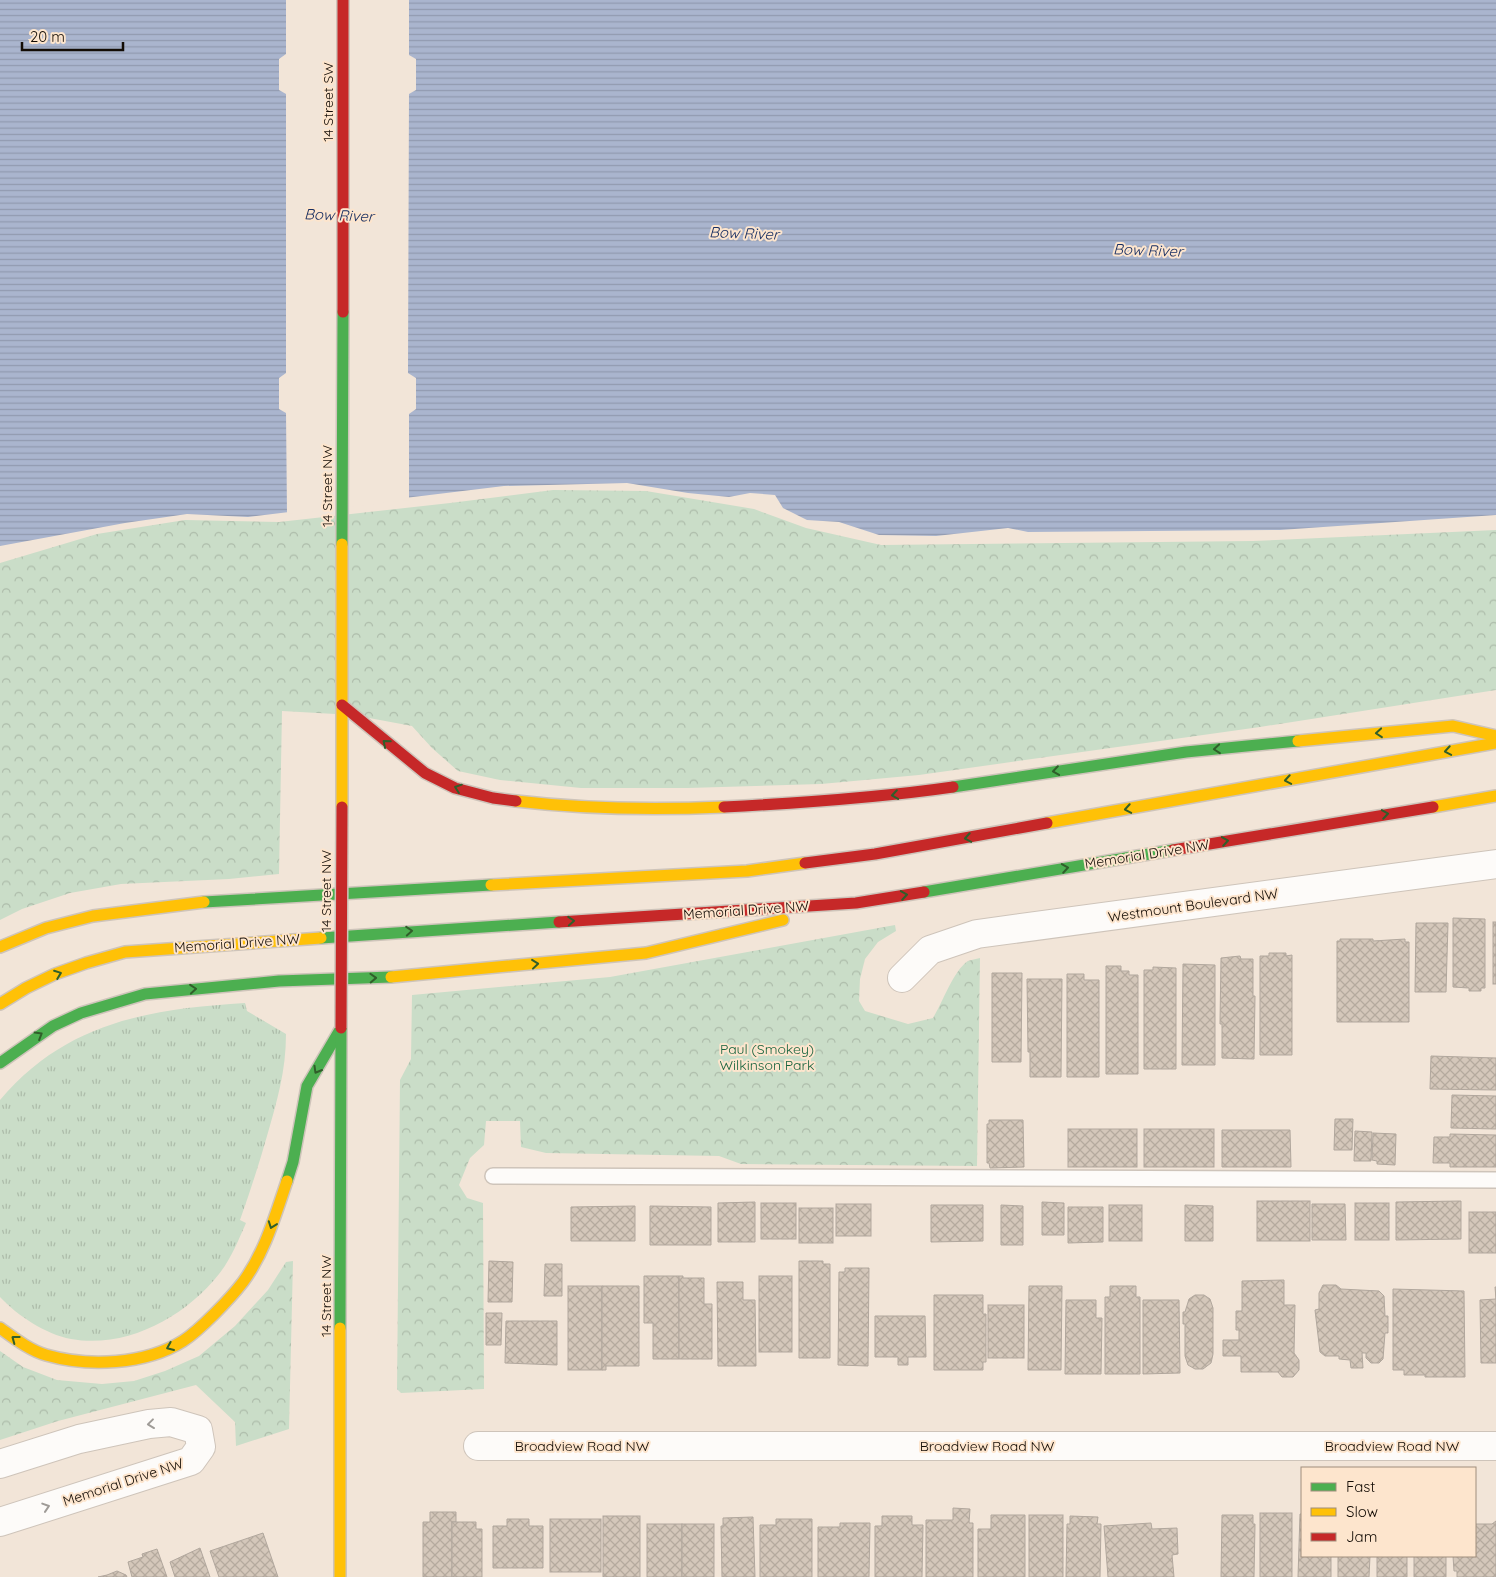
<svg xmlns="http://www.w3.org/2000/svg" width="1496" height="1577" viewBox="0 0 1496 1577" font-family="Quicksand,sans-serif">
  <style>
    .grass { fill: url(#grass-tufts) }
    .park { fill: url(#park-crowns) }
    .water { fill: url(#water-rules) }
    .pier { fill: #f2e5d8 }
    .building { fill: url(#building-cross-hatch); stroke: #b1a79d }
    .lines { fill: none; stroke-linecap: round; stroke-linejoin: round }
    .lane-casing { stroke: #cec4ba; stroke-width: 18 }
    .street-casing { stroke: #cec4ba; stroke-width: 30 }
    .fast-casing { stroke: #cec4ba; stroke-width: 14 }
    .slow-casing { stroke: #cec4ba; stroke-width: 14 }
    .jam-casing { stroke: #cec4ba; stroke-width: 14 }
    .lane { stroke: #fdfbf9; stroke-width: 15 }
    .street { stroke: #fdfbf9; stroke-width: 28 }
    .fast { stroke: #4caf50; stroke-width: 11 }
    .slow { stroke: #ffc107; stroke-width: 11 }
    .jam { stroke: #c62828; stroke-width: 11 }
    .jam-bridge-casing { stroke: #cec4ba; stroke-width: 14; stroke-linecap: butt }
    .jam-bridge { stroke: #c62828; stroke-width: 11 }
    .oneway { stroke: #305e2a }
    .oneway2 { stroke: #9f9b97 }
    .labels { text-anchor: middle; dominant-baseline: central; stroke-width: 4; stroke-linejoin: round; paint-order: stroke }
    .street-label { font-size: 14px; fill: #130c05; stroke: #fde5cd }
    .park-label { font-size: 14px; fill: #16633d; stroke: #fde5cd }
    .water-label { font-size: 15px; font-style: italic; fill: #162d61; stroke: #fde5cd }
  </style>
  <defs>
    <pattern id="grass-tufts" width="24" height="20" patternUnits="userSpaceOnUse" patternTransform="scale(1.25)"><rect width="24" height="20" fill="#caddc8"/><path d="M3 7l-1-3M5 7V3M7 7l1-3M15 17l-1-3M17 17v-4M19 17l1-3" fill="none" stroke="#adbcaa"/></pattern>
    <pattern id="park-crowns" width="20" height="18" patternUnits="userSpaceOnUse" patternTransform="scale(1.25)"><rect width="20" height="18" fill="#caddc8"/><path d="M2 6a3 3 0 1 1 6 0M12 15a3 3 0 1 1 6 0" fill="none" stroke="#adbcaa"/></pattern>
    <pattern id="water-rules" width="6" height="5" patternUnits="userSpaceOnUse" patternTransform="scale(1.25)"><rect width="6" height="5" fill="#aab5ce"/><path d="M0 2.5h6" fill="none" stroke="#919aaf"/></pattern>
    <pattern id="building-cross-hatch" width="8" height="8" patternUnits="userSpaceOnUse" patternTransform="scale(1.25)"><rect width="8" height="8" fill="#d4c7ba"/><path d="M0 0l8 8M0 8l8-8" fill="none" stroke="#b5aa9e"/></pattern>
  </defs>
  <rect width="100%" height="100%" fill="#f2e5d8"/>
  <path class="grass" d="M245,1003L247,1011L286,1034C286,1071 277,1101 267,1136C259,1164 250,1192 240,1220L246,1223C238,1241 231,1259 219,1274C185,1317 127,1349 71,1339C45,1334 18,1316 0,1297V1100C66,1022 149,1009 245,1003Z"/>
  <g class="park">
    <path d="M553,490L646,491L754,509L806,528L881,545L1253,541L1496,530V690L1260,727L919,775L821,784L688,788H581L500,780L458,771L432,748L412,726L353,715L282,711L279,874L229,879L121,884L70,893L22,909L0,920V563L97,534L185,520L279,522L450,503Z"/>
    <path d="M895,925L896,931L878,942L865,959L860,979L859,1001L865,1011L908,1024L933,1018C943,1002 953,971 968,961C971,960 976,959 980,958L977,1166L741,1164L719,1156L546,1153L521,1147L520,1121H486L484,1145L470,1158L459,1185L467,1198L483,1203L484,1389L401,1393L397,1389L400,1080L411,1059L412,995L610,977Z"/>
    <path d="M293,1261L289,1429L236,1446L235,1422L196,1385L58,1421L0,1440V1351L23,1367L57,1380L102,1384L134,1381L165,1371L199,1356L235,1326L268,1290L286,1262Z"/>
  </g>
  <path class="water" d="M0,0H1496V515L1280,530L1028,532L1008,528L936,536L879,535L839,522L807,520L783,508L775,495L750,493L729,497L688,493L627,483L504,486L248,517L187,514L125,523L0,546Z"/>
  <path class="pier" d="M286,0H409V55L416,59V90L409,94L408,373L416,378V409L409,414V500L287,514L286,413L279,409V378L286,373V94L279,90V59L286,54Z"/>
  <g class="building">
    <path d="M1453,918L1485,919V988H1481V991H1469V988L1453,987Z"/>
    <rect x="1493" y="922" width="3" height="62"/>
    <path d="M1416,923H1448L1446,992H1415Z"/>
    <path d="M1340,939H1373V941L1405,939V942H1409V1022H1337V941H1340Z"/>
    <path d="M1269,953H1286V956L1292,955V1055H1260V956H1269Z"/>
    <path d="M1240,956L1241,959H1253V996H1255L1254,1059L1222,1058V1024H1220L1221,958Z"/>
    <path d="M1183,964L1215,965V1065H1182Z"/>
    <path d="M1106,966H1121V971H1129V975H1138V1074H1106Z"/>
    <path d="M1153,967L1176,968V1069H1144V970H1153Z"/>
    <path d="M992,973H1022L1021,1062H992Z"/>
    <path d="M1067,974H1084V980H1099V1077H1067Z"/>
    <path d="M1027,979H1062L1061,1077H1030V1052H1028Z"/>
    <path d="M1431,1056L1496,1058V1090L1430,1089Z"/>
    <path d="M1452,1095L1496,1096V1129L1451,1128Z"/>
    <path d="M1335,1119H1353L1352,1150H1334Z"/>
    <path d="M989,1120H1023L1024,1167L990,1168L989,1163H987V1124H989Z"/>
    <rect x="1068" y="1129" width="69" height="38"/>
    <rect x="1144" y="1129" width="70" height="38"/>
    <path d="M1222,1130H1290L1291,1167H1222Z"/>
    <path d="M1355,1131L1372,1132L1371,1161H1354Z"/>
    <path d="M1373,1133L1396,1134L1395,1165L1377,1164V1161L1372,1160Z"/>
    <path d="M1450,1134L1496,1135V1167H1450V1163H1433L1434,1137H1450Z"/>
    <rect x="1257" y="1201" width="53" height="40"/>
    <path d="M1461,1201V1239L1396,1240V1202Z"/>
    <path d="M755,1202V1242H718V1203Z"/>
    <path d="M1042,1202L1064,1203V1235H1042Z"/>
    <rect x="761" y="1203" width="35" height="36"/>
    <rect x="1355" y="1203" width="34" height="37"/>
    <rect x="836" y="1204" width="35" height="32"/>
    <path d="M1312,1204H1345L1346,1240H1312Z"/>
    <path d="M931,1205H983V1241L931,1242Z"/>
    <path d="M1001,1205L1023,1206V1245H1001Z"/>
    <rect x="1109" y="1205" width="33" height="36"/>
    <path d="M1185,1205L1213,1206V1241H1185Z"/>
    <path d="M635,1206V1241H571V1207Z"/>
    <path d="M650,1206L711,1207V1245H650Z"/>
    <path d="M1068,1207H1103V1242L1068,1243Z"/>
    <rect x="799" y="1208" width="34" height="35"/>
    <rect x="1469" y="1212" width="27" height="41"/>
    <path d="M489,1261L513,1262L512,1302H488Z"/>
    <path d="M799,1261H823V1264H830V1358H799Z"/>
    <path d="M545,1264H562V1296H544Z"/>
    <path d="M845,1268H869L868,1366L838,1365L839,1272H845Z"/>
    <path d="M644,1276H679V1359H653V1323H644Z"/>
    <path d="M679,1276H683V1278H704V1304H712V1359H679Z"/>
    <rect x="759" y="1276" width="33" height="76"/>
    <path d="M1284,1280V1305H1295L1294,1353L1299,1360V1370L1293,1377H1282L1278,1372H1241V1356H1223V1340H1239V1330H1236V1311H1242V1281Z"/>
    <path d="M717,1282H743V1300H755L756,1366H718Z"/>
    <path d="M1323,1285H1336L1341,1289L1379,1291L1384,1296L1385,1316H1388V1333H1385L1383,1359L1379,1363H1371L1366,1358V1353H1362L1363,1368H1351L1350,1360L1339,1359V1356H1325L1320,1352L1315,1310L1319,1309V1293Z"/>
    <rect x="568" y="1286" width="34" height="84"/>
    <path d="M602,1286H639V1366H606V1370H602Z"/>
    <path d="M1029,1286H1062L1061,1370H1028Z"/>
    <path d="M1110,1286H1136V1297H1140V1374H1105V1297H1110Z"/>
    <path d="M1495,1287H1496V1363H1481L1480,1300L1496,1299Z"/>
    <path d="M1393,1289L1464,1291L1465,1377H1425V1375H1404V1370H1393Z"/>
    <path d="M934,1295H983V1314H986V1362H983V1370H934Z"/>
    <path d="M1195,1295H1204L1210,1299L1213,1308V1354L1211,1363L1203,1369H1195L1188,1365L1185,1356V1324H1183V1312H1185L1189,1299Z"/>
    <path d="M1066,1300H1096V1318H1102L1101,1374H1065Z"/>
    <path d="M1143,1300H1179L1180,1373L1143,1374Z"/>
    <rect x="988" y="1305" width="36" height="53"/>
    <path d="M486,1313H502L501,1345H486Z"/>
    <path d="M875,1316H925L926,1357H908V1365H898V1357H875Z"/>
    <path d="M506,1321H557V1365L505,1363Z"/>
    <path d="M953,1508L970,1509L969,1523H973V1577H926V1520H953Z"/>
    <path d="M430,1512H456V1522H452V1577H423V1522H430Z"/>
    <rect x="1260" y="1513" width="32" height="64"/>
    <path d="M1300,1514H1302V1556H1331V1577H1298Z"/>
    <path d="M991,1515H1025V1577H978V1529H991Z"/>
    <rect x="1029" y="1515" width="34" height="62"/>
    <path d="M1222,1515H1253V1524H1255L1254,1577H1221Z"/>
    <rect x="603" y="1516" width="37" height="61"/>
    <path d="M882,1516H912V1525H923L922,1577H875V1526H882Z"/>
    <path d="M1070,1516L1098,1517L1097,1524H1101L1100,1577H1066L1067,1524H1070Z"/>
    <path d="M753,1517L755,1577H722L721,1526H723V1518Z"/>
    <path d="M507,1519H529V1526H543V1568H493V1526H507Z"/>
    <rect x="550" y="1519" width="51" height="53"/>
    <path d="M776,1519H812V1577H760V1525H776Z"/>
    <path d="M1496,1521V1577H1457V1571H1454L1453,1556H1475V1524H1492Z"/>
    <path d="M452,1522H476V1529H482V1577H452Z"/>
    <path d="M840,1523H870L869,1577H818V1527H840Z"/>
    <path d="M1151,1523L1152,1529L1177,1528L1178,1554L1172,1555L1174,1577H1108L1104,1526Z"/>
    <rect x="647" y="1524" width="35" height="53"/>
    <rect x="682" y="1524" width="32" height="53"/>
    <path d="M263,1533L278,1577H219L210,1551Z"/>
    <path d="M200,1548L210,1577H175L170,1562Z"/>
    <path d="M157,1549L167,1577H132L128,1562L143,1557L142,1554Z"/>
    <path d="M1338,1556H1370L1369,1577H1338Z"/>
    <rect x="1377" y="1556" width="30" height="21"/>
    <rect x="1414" y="1556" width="32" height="21"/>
    <path d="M117,1571L126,1575L127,1577H98L107,1575Z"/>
  </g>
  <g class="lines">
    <defs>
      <path id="lane" d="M493,1176L1496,1180"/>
      <g id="street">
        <path d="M902,978L930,950L977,934L1496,864"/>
        <path d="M478,1446H1496"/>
        <path d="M0,1464L79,1439L149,1424L171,1422L198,1430L201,1447L191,1461L0,1522"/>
      </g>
      <g id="fast">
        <path d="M342,544L343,312"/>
        <path d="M953,787L1186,752L1298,741"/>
        <path d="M924,892L1173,850"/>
        <path d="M204,902L491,885"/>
        <path d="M321,938L559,922"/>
        <path d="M0,1063L53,1026L81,1013L145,994L279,981L391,977"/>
        <path d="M287,1181L293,1162L307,1086L341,1028"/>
        <path d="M340,1328L341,1029"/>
      </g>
      <g id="slow">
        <path d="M1298,741L1453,726L1496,736"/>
        <path d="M516,801C584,809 655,810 724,807"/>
        <path d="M342,807V544"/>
        <path d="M1433,807L1496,796"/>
        <path d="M1047,823L1496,743"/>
        <path d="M491,885L747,871L805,863"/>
        <path d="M0,947L46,928L93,916L204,902"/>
        <path d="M391,977L646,953L783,920"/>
        <path d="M0,1004L26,988L55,974L86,963L125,952L321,938"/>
        <path d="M0,1328C14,1338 29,1350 46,1355C88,1367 145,1365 183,1341C200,1330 230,1299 243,1282C265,1252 275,1216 287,1181"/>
        <path d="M340,1577V1328"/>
      </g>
      <g id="jam">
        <path d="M343,312V0"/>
        <path d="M342,705L425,773L455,788L493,798L516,801"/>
        <path d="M724,807C801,803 877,798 953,787"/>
        <path d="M1173,850L1433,807"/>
        <path d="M805,863L875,854L1047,823"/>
        <path d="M559,922L856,903L924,892"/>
      </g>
    </defs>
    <use href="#lane" class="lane-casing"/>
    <use href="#street" class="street-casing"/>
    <use href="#fast" class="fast-casing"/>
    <use href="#slow" class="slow-casing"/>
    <use href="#jam" class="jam-casing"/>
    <use href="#lane" class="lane"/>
    <use href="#street" class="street"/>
    <use href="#fast" class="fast"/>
    <use href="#slow" class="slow"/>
    <use href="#jam" class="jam"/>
    <defs>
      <path id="jam-bridge" d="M341,1028L342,807"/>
    </defs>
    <use href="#jam-bridge" class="jam-bridge-casing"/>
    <use href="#jam-bridge" class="jam-bridge"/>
  </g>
  <defs><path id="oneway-chevron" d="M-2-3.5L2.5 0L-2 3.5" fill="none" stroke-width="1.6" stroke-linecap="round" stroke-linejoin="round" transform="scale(1.25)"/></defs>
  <g class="oneway">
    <use href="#oneway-chevron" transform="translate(1379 733) rotate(175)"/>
    <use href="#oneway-chevron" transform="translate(386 743) rotate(-140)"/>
    <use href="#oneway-chevron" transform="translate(1217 749) rotate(175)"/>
    <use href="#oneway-chevron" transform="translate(1448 751) rotate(170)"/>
    <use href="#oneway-chevron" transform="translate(1056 771) rotate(172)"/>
    <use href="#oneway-chevron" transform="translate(1288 780) rotate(170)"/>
    <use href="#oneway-chevron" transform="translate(458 788) rotate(-161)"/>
    <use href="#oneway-chevron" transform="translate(895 795) rotate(172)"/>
    <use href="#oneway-chevron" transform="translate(1128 809) rotate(170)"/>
    <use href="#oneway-chevron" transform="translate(1385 814) rotate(-9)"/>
    <use href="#oneway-chevron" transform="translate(968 838) rotate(170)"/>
    <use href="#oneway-chevron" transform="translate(1225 841) rotate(-9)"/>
    <use href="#oneway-chevron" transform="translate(1065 868) rotate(-9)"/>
    <use href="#oneway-chevron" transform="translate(904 895) rotate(-9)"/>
    <use href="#oneway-chevron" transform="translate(571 921) rotate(-4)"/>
    <use href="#oneway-chevron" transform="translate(409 931) rotate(-4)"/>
    <use href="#oneway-chevron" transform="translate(535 964) rotate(-6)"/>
    <use href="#oneway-chevron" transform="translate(58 974) rotate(-21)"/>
    <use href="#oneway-chevron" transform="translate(373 978) rotate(-2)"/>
    <use href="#oneway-chevron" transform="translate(193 989) rotate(-5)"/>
    <use href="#oneway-chevron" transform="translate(39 1035) rotate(-31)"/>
    <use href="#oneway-chevron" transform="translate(317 1070) rotate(120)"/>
    <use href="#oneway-chevron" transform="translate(272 1225) rotate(110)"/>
    <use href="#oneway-chevron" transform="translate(15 1339) rotate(-143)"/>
    <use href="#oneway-chevron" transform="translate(170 1347) rotate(157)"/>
  </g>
  <g class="oneway2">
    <use href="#oneway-chevron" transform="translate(151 1424) rotate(173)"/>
    <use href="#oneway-chevron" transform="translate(46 1507) rotate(-18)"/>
  </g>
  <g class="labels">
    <g class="street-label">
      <text transform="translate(328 102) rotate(-90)">14 Street SW</text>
      <text transform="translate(327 486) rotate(-90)">14 Street NW</text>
      <text transform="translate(1147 854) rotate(-9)">Memorial Drive NW</text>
      <text transform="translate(326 891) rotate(-90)">14 Street NW</text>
      <text transform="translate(1193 905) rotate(-8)">Westmount Boulevard NW</text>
      <text transform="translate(746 910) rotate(-4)">Memorial Drive NW</text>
      <text transform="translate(237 943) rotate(-4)">Memorial Drive NW</text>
      <text transform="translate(326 1296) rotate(-90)">14 Street NW</text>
      <text x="582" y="1446">Broadview Road NW</text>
      <text x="987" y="1446">Broadview Road NW</text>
      <text x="1392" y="1446">Broadview Road NW</text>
      <text transform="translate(123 1482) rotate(-18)">Memorial Drive NW</text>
    </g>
    <g class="park-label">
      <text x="767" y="1049">Paul (Smokey)<tspan x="767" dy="16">Wilkinson Park</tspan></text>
    </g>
    <g class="water-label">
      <text transform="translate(339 215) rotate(2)">Bow River</text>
      <text transform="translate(744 233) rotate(2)">Bow River</text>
      <text transform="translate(1148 250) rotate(2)">Bow River</text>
    </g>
  </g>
  <rect x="1301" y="1467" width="175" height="90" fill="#fde5cd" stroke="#9f8e7d"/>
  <rect x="1311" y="1483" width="25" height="8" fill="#4caf50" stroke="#9f8e7d"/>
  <text x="1346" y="1492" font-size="15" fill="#130c05">Fast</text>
  <rect x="1311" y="1508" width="25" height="8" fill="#ffc107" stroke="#9f8e7d"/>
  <text x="1346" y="1517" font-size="15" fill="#130c05">Slow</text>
  <rect x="1311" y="1533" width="25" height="8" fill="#c62828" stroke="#9f8e7d"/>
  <text x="1346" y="1542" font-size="15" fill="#130c05">Jam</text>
  <path d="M22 42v8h101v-8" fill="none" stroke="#130c05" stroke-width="2.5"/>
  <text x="30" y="42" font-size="15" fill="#130c05" stroke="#fde5cd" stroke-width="4" paint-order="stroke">20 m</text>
</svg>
